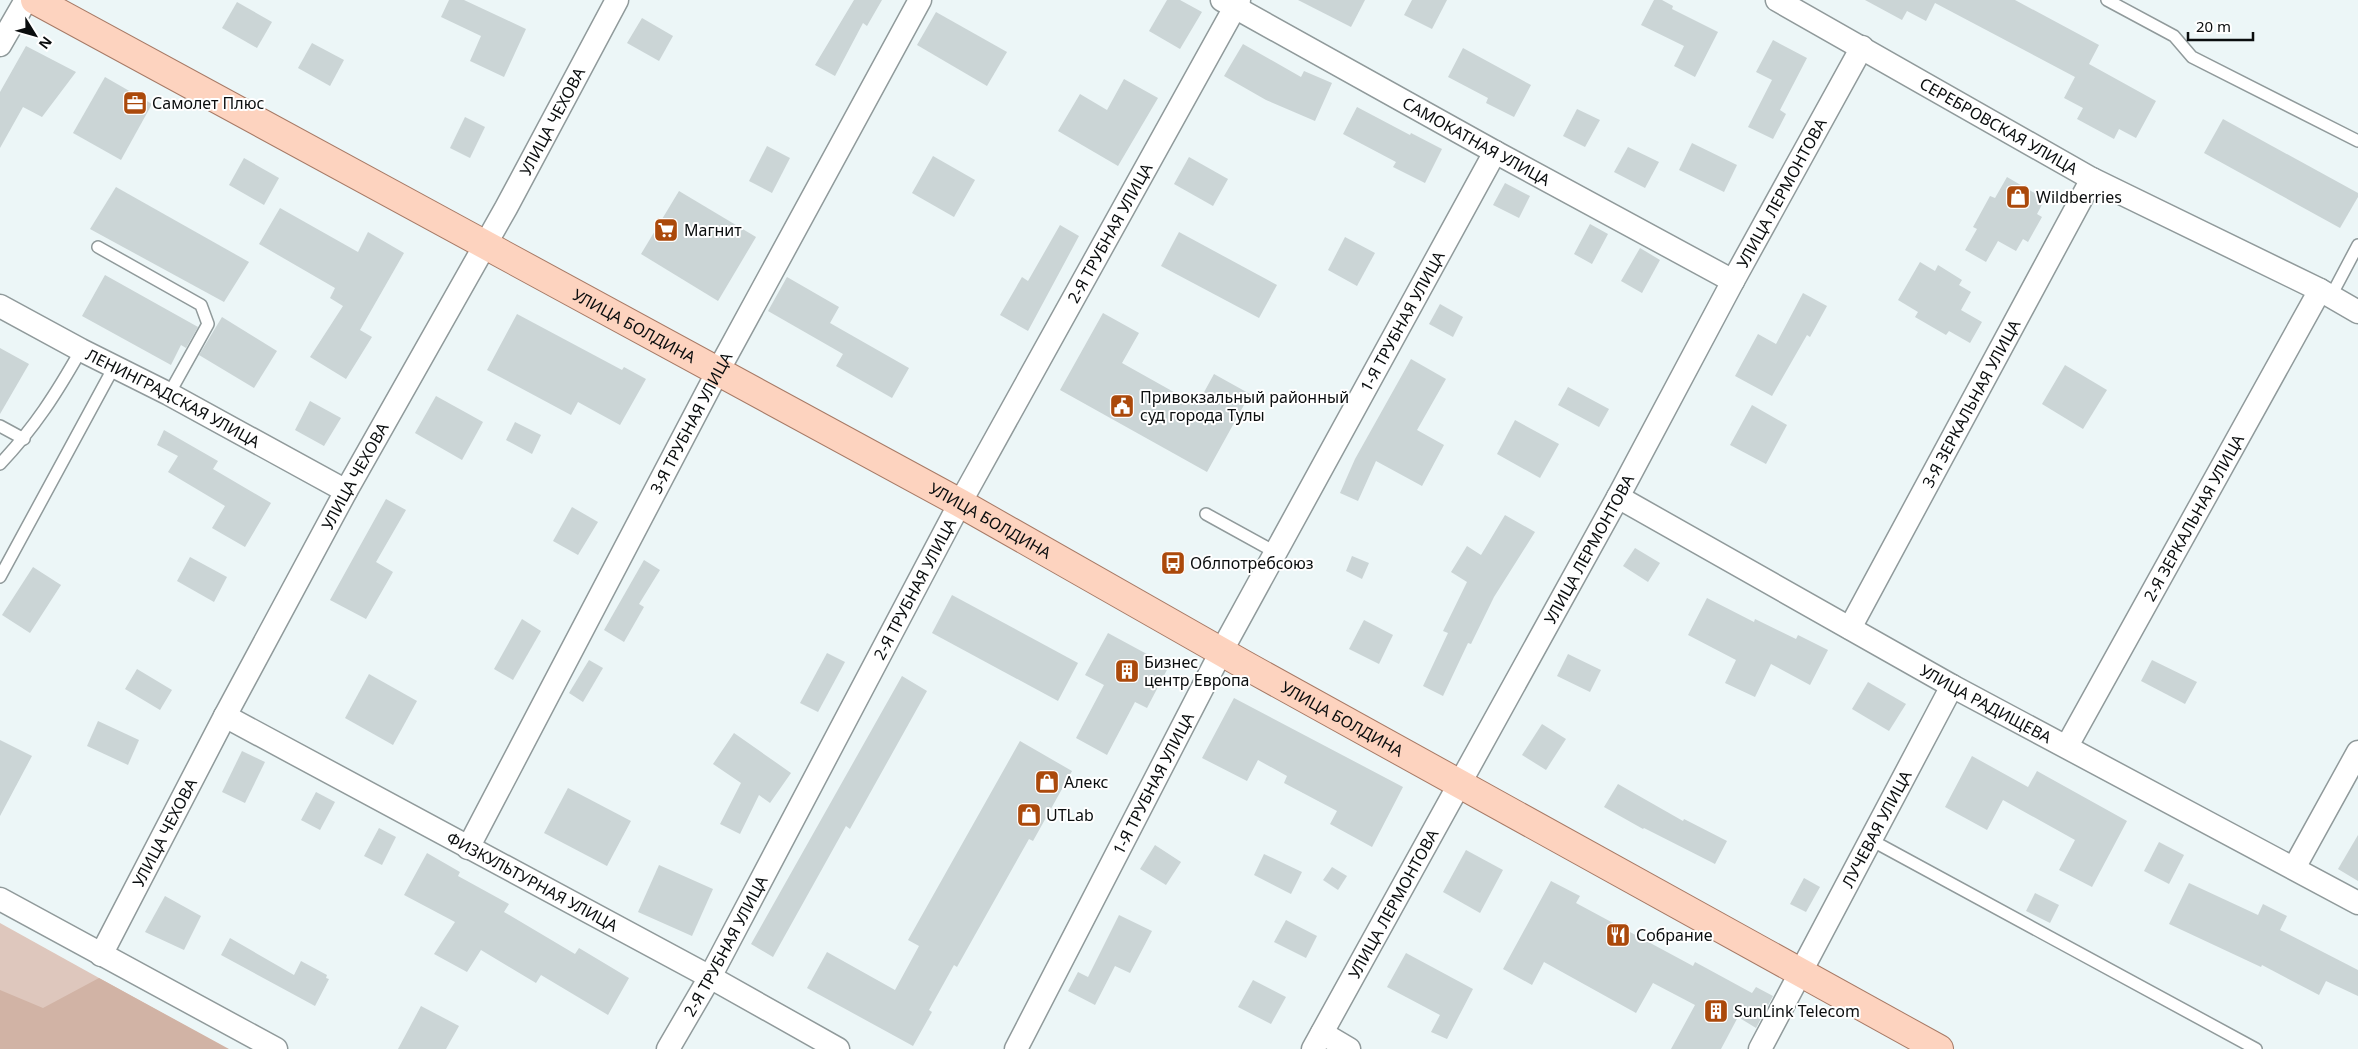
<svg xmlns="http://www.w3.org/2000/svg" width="2358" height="1049" viewBox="0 0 2358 1049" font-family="'Noto Sans',sans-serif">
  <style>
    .green { fill: #dec7bd }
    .forest { fill: #d1b3a5 }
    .building { fill: #cbd5d6 }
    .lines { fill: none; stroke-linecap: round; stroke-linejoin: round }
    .lane-casing { stroke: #909a9b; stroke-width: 14 }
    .street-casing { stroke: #909a9b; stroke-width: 25 }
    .primary-casing { stroke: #a77a66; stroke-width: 30 }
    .lane { stroke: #fff; stroke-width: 11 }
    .street { stroke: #fff; stroke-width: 22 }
    .primary { stroke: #fdd3bf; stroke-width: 28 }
    .labels { text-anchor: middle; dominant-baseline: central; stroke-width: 4; stroke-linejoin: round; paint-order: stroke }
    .poi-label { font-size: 16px; fill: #0a0d0e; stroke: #fff; text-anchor: start }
    .street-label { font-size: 16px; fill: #0a0d0e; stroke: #fff }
  </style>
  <rect width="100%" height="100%" fill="#ecf6f7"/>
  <path class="green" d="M0,923L227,1049H0Z"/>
  <path class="forest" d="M99,978L229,1049H0V990L43,1008Z"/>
  <g class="building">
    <path d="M449,0H464L526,29L504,77L470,61L481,36L441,17Z"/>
    <path d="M854,0H882L867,26L863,23L835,76L815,65Z"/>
    <path d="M1167,0H1180L1202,12L1180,49L1149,31Z"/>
    <path d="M1298,0H1365L1351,27Z"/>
    <path d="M1412,0H1447L1432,29L1404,15Z"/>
    <path d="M1654,0H1662L1673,6L1672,9L1718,32L1695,77L1674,66L1684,46L1641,25Z"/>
    <path d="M1865,0H2015L2099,45L2089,64L2156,101L2136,138L2119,129L2114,139L2077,119L2083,108L2064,98L2075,77L1935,3L1926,21L1907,11L1902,20Z"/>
    <path d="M237,2L272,22L257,48L222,28Z"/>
    <path d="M936,12L1007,52L987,86L917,45Z"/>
    <path d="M642,18L673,36L659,61L627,43Z"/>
    <path d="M1773,40L1807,58L1780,110L1786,114L1773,139L1748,127L1772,80L1756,72Z"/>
    <path d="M312,43L344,60L330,86L298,68Z"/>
    <path d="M1243,44L1301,77L1304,71L1332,83L1315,121L1266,100L1224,76Z"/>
    <path d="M26,46L76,72L42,117L23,107L0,148V92Z"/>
    <path d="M1463,48L1531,85L1514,117L1486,103L1488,98L1448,77Z"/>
    <path d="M105,77L152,104L121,160L73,133Z"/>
    <path d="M1124,79L1158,98L1118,166L1058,131L1080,94L1107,110Z"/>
    <path d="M1357,107L1410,135L1411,133L1442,149L1425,183L1393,167L1396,162L1343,134Z"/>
    <path d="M1577,109L1600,120L1585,147L1563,136Z"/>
    <path d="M465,117L485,127L470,158L450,148Z"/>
    <path d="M2223,119L2358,193V197L2340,228L2204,153Z"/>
    <path d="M1692,143L1737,165L1724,192L1679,170Z"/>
    <path d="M767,146L790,158L772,193L749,181Z"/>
    <path d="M1628,147L1659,162L1645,188L1614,172Z"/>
    <path d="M933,156L975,180L954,217L912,193Z"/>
    <path d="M1189,157L1228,179L1213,206L1174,184Z"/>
    <path d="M244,158L279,178L264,205L229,185Z"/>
    <path d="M2007,177L2045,199L2037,214L2042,217L2028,242L2023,239L2016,251L1998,241L1986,262L1965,250L1977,229L1973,227L1990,196L1995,198Z"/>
    <path d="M1505,183L1530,196L1519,218L1493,205Z"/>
    <path d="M116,187L249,262L224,302L90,229Z"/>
    <path d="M679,191L756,237L718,301L641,254Z"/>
    <path d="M280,208L358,252L368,232L404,253L360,330L372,337L346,379L310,357L343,306L330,298L335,288L259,244Z"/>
    <path d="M1590,224L1608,234L1592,264L1574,254Z"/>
    <path d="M1060,225L1079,236L1028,331L1000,315L1022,277L1028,281Z"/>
    <path d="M1179,232L1277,285L1259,318L1161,266Z"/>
    <path d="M1345,237L1375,253L1357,286L1328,270Z"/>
    <path d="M1640,248L1660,260L1642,293L1621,281Z"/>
    <path d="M1920,262L1935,271L1938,265L1962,280L1959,285L1971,292L1961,310L1982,322L1970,343L1949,331L1946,335L1915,317L1918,312L1898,300Z"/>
    <path d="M105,275L198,327L186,348L181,345L171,365L82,316Z"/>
    <path d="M787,277L839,307L830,323L909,368L892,398L836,366L843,354L768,311Z"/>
    <path d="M1803,293L1827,306L1810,337L1807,335L1772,396L1735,376L1758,334L1776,344Z"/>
    <path d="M1440,304L1463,317L1453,337L1429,324Z"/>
    <path d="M1103,313L1139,333L1122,363L1197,405L1214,374L1250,394L1207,472L1060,390Z"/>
    <path d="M517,314L622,370L624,367L646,379L620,425L578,402L571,415L487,370Z"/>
    <path d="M222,317L277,351L254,388L199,355Z"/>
    <path d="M0,348L29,364L0,414Z"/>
    <path d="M1411,359L1446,379L1417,430L1444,445L1422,486L1376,461L1358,501L1340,493L1355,459Z"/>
    <path d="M2065,365L2107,390L2083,429L2042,404Z"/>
    <path d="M1568,387L1609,409L1599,427L1558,405Z"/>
    <path d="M436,396L483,422L462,460L415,433Z"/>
    <path d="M310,401L341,418L324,446L295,430Z"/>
    <path d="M1752,405L1787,425L1766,464L1730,445Z"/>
    <path d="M1515,420L1559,444L1540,478L1497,454Z"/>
    <path d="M515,422L541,435L532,454L506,440Z"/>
    <path d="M164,430L218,461L213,469L271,503L245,547L212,528L225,506L168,472L178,456L157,445Z"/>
    <path d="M386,499L406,510L376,562L393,572L366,619L330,600Z"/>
    <path d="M572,507L598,522L578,555L553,541Z"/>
    <path d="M1505,515L1535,532L1494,597L1471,644L1468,643L1443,696L1423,686L1448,633L1443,631L1467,582L1451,572L1467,546L1481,555Z"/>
    <path d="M1635,548L1660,563L1648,582L1623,566Z"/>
    <path d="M1352,556L1369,563L1362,579L1346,571Z"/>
    <path d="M190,557L227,577L214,602L177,581Z"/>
    <path d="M644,560L660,570L639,604L644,607L624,642L604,630Z"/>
    <path d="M33,567L61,585L30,633L2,615Z"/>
    <path d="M952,595L1078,663L1058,701L932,633Z"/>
    <path d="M1707,598L1754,622L1755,619L1796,639L1798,635L1828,650L1810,685L1771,664L1755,697L1725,683L1736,660L1688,635Z"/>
    <path d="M522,619L541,631L513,680L494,669Z"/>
    <path d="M1364,620L1393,635L1379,664L1349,649Z"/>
    <path d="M1108,633L1169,666L1147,708L1135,702L1107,755L1076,738L1104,685L1085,675Z"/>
    <path d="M827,653L845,662L818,712L800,703Z"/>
    <path d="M1568,654L1601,670L1590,692L1557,676Z"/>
    <path d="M589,660L603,668L583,702L569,693Z"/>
    <path d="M2152,660L2197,682L2185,704L2141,681Z"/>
    <path d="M137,669L172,690L160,710L125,689Z"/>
    <path d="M369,674L417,701L393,745L345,718Z"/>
    <path d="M902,676L927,691L850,829L846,826L773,957L751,944Z"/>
    <path d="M1868,682L1906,704L1889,731L1852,709Z"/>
    <path d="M1234,698L1403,787L1372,847L1330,824L1337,811L1284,783L1287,776L1258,760L1247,781L1202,758Z"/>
    <path d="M98,721L139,740L128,765L87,746Z"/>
    <path d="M1542,724L1566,739L1546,770L1522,755Z"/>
    <path d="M734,733L791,773L770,803L759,795L740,834L720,824L741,783L713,764Z"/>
    <path d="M0,740L32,756L0,816Z"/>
    <path d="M1020,741L1072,771L1033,841L1029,839L957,967L954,965L929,1010L932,1012L913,1046L807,988L827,952L895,990L919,946L908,940Z"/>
    <path d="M242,751L265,762L245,803L222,792Z"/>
    <path d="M1972,756L2028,787L2037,771L2127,821L2092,887L2059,870L2075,840L2003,800L1987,830L1945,807Z"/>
    <path d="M1618,784L1683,821L1684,819L1727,841L1715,864L1644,828L1643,829L1604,807Z"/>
    <path d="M568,788L631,821L607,866L544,833Z"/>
    <path d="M316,792L335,802L320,830L301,820Z"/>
    <path d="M379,828L396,837L382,865L364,856Z"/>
    <path d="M2358,835V881L2338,869Z"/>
    <path d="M2159,842L2184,855L2169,884L2144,871Z"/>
    <path d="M1155,845L1181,862L1166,885L1140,869Z"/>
    <path d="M1466,850L1503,870L1480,913L1443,892Z"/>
    <path d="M427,853L460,872L458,876L509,904L504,912L575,954L579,948L629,978L608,1015L541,975L536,983L481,950L467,972L434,954L455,922L404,895Z"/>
    <path d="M1264,854L1302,872L1291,894L1254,875Z"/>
    <path d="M659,865L713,889L692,936L638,912Z"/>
    <path d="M1332,867L1347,876L1338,890L1323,880Z"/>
    <path d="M1804,878L1820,887L1806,912L1790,904Z"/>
    <path d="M1551,881L1580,896L1576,903L1693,966L1695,962L1752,993L1756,987L1773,996L1756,1028L1738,1017L1721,1049H1671L1695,1005L1653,983L1636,1013L1544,962L1532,985L1503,969Z"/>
    <path d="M2189,883L2258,915L2263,904L2287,916L2280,930L2358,970V996L2326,981L2319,995L2262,965L2261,967L2169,924Z"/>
    <path d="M2035,893L2059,905L2050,923L2026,911Z"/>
    <path d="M165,896L201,916L184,950L145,932Z"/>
    <path d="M1119,915L1152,931L1130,973L1115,966L1095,1005L1068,991L1078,972L1088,977Z"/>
    <path d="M1286,920L1317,936L1306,958L1274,942Z"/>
    <path d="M230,938L294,975L301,961L327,975L326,978L329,979L315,1006L221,955Z"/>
    <path d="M1406,953L1473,989L1447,1039L1431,1032L1440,1015L1387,987Z"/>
    <path d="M1253,980L1286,997L1271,1024L1238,1007Z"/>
    <path d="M421,1006L459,1026L446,1049H398Z"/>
  </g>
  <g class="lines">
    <defs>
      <g id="lane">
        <path d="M2107,0L2174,36L2192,57L2358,141"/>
        <path d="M98,247L201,305L208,324L169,394"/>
        <path d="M2331,296L2358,245"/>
        <path d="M0,426L24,439"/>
        <path d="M0,464C35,427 56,394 81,350"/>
        <path d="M1206,514L1275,552"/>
        <path d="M0,577L115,365"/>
        <path d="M1871,840L2256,1049"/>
      </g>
      <g id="street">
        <path id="s1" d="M1222,0L1495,152L1733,281"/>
        <path id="s2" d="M1777,0L2092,179L2320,290L2358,312"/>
        <path d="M0,45L26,0"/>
        <path id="s3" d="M0,306L81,350L169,394L346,491"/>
        <path id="s4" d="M1618,497L1952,686L2358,903"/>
        <path id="s5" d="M1850,628L2092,179"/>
        <path id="s6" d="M225,716L710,977L838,1049"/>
        <path id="s7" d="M2067,746L2320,290"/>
        <path id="s8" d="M468,848L718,371L920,0"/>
        <path d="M2294,868L2358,752"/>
        <path d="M0,899L276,1049"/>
        <path id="s9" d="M101,955L225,716L346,491L506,208L617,0"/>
        <path d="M1322,1033L1349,1049"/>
        <path id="s10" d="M668,1049L710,977L960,503L1239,0"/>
        <path id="s11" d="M1016,1049L1221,652L1495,152"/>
        <path id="s12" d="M1313,1049L1618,497L1733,281L1862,47"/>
        <path id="s13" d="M1760,1049L1952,686"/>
      </g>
      <g id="primary">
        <path id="s14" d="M35,0L960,503L1243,664L1939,1049"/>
      </g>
    </defs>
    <use href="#lane" class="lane-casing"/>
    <use href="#street" class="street-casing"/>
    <use href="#primary" class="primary-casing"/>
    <use href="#lane" class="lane"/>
    <use href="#street" class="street"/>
    <use href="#primary" class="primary"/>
  </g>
  <defs>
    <symbol id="office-square" viewBox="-11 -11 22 22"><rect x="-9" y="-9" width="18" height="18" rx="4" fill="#ab490b" stroke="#fff"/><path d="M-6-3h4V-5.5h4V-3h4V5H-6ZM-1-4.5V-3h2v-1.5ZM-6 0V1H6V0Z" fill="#fff"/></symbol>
    <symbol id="shop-square" viewBox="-11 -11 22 22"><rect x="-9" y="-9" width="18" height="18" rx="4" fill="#ab490b" stroke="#fff"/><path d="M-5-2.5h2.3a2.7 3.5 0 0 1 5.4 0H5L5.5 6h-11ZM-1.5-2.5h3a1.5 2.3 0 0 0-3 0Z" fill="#fff"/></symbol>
    <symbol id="supermarket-square" viewBox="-11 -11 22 22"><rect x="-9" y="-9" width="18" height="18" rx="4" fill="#ab490b" stroke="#fff"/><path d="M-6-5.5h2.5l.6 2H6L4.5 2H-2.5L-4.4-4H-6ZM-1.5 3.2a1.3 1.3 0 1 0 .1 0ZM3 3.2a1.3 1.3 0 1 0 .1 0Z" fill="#fff"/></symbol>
    <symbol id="civic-square" viewBox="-11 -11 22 22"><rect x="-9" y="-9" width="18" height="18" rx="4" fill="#ab490b" stroke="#fff"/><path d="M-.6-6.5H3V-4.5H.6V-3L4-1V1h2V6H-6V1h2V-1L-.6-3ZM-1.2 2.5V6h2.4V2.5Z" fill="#fff"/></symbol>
    <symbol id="bus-square" viewBox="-11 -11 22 22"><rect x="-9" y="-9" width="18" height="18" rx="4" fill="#ab490b" stroke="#fff"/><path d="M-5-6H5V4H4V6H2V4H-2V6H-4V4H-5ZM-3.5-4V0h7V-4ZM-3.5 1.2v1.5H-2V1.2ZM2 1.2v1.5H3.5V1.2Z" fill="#fff"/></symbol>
    <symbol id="building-square" viewBox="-11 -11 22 22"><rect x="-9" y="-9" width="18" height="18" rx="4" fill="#ab490b" stroke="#fff"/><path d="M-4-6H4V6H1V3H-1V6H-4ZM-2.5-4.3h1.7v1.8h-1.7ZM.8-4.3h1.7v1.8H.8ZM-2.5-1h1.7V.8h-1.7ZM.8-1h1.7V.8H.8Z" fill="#fff"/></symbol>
    <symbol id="restaurant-square" viewBox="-11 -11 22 22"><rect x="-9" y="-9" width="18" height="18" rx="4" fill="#ab490b" stroke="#fff"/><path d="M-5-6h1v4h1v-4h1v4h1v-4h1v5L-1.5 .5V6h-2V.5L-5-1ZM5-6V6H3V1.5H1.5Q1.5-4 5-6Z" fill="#fff"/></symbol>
  </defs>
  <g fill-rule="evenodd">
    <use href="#office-square" x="121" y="89" width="28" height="28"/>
    <use href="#shop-square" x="2004" y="183" width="28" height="28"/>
    <use href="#supermarket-square" x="652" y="216" width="28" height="28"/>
    <use href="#civic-square" x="1108" y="392" width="28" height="28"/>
    <use href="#bus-square" x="1159" y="549" width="28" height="28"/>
    <use href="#building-square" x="1113" y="657" width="28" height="28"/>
    <use href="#shop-square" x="1033" y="768" width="28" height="28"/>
    <use href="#shop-square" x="1015" y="801" width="28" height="28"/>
    <use href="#restaurant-square" x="1604" y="921" width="28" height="28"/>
    <use href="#building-square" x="1702" y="997" width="28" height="28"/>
  </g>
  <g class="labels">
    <g class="poi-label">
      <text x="152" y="103">Самолет Плюс</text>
      <text x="2036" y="197">Wildberries</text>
      <text x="684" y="230">Магнит</text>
      <text x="1140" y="397">Привокзальный районный<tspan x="1140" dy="18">суд города Тулы</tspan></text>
      <text x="1190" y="563">Облпотребсоюз</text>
      <text x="1144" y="662">Бизнес<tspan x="1144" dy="18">центр Европа</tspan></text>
      <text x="1064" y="782">Алекс</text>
      <text x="1046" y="815">UTLab</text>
      <text x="1636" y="935">Собрание</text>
      <text x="1734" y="1011">SunLink Telecom</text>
    </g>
    <g class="street-label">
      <text stroke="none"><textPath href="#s9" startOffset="948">УЛИЦА ЧЕХОВА</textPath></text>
      <text stroke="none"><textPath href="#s2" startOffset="255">СЕРЕБРОВСКАЯ УЛИЦА</textPath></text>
      <text stroke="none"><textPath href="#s1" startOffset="291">САМОКАТНАЯ УЛИЦА</textPath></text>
      <text stroke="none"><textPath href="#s12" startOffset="976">УЛИЦА ЛЕРМОНТОВА</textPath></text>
      <text stroke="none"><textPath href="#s10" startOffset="928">2-Я ТРУБНАЯ УЛИЦА</textPath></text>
      <text stroke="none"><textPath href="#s11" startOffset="824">1-Я ТРУБНАЯ УЛИЦА</textPath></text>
      <text stroke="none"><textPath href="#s14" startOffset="682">УЛИЦА БОЛДИНА</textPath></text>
      <text stroke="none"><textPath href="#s3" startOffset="196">ЛЕНИНГРАДСКАЯ УЛИЦА</textPath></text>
      <text stroke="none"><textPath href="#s5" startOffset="255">3-Я ЗЕРКАЛЬНАЯ УЛИЦА</textPath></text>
      <text stroke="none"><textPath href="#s8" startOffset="480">3-Я ТРУБНАЯ УЛИЦА</textPath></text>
      <text stroke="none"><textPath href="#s9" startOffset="542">УЛИЦА ЧЕХОВА</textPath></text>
      <text stroke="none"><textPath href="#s7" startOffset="261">2-Я ЗЕРКАЛЬНАЯ УЛИЦА</textPath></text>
      <text stroke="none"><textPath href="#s14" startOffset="1088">УЛИЦА БОЛДИНА</textPath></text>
      <text stroke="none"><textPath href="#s12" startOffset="571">УЛИЦА ЛЕРМОНТОВА</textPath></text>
      <text stroke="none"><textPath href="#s10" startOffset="522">2-Я ТРУБНАЯ УЛИЦА</textPath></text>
      <text stroke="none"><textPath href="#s4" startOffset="422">УЛИЦА РАДИЩЕВА</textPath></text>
      <text stroke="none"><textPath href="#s14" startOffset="1492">УЛИЦА БОЛДИНА</textPath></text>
      <text stroke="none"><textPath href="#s11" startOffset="299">1-Я ТРУБНАЯ УЛИЦА</textPath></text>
      <text stroke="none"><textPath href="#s13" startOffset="249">ЛУЧЕВАЯ УЛИЦА</textPath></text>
      <text stroke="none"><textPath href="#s9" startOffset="138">УЛИЦА ЧЕХОВА</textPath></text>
      <text stroke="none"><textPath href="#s6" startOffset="349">ФИЗКУЛЬТУРНАЯ УЛИЦА</textPath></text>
      <text stroke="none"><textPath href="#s12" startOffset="166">УЛИЦА ЛЕРМОНТОВА</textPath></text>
      <text stroke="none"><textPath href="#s10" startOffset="118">2-Я ТРУБНАЯ УЛИЦА</textPath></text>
    </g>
  </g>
  <g transform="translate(35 35) rotate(127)" stroke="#ffffff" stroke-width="4" paint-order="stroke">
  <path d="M0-4L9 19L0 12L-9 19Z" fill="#0a0d0e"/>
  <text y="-8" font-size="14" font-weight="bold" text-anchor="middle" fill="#0a0d0e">N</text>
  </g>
  <path d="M2188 32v8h65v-8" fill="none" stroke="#0a0d0e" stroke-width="2.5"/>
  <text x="2196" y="32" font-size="15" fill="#0a0d0e" stroke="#ffffff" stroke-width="4" paint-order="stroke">20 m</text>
</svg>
